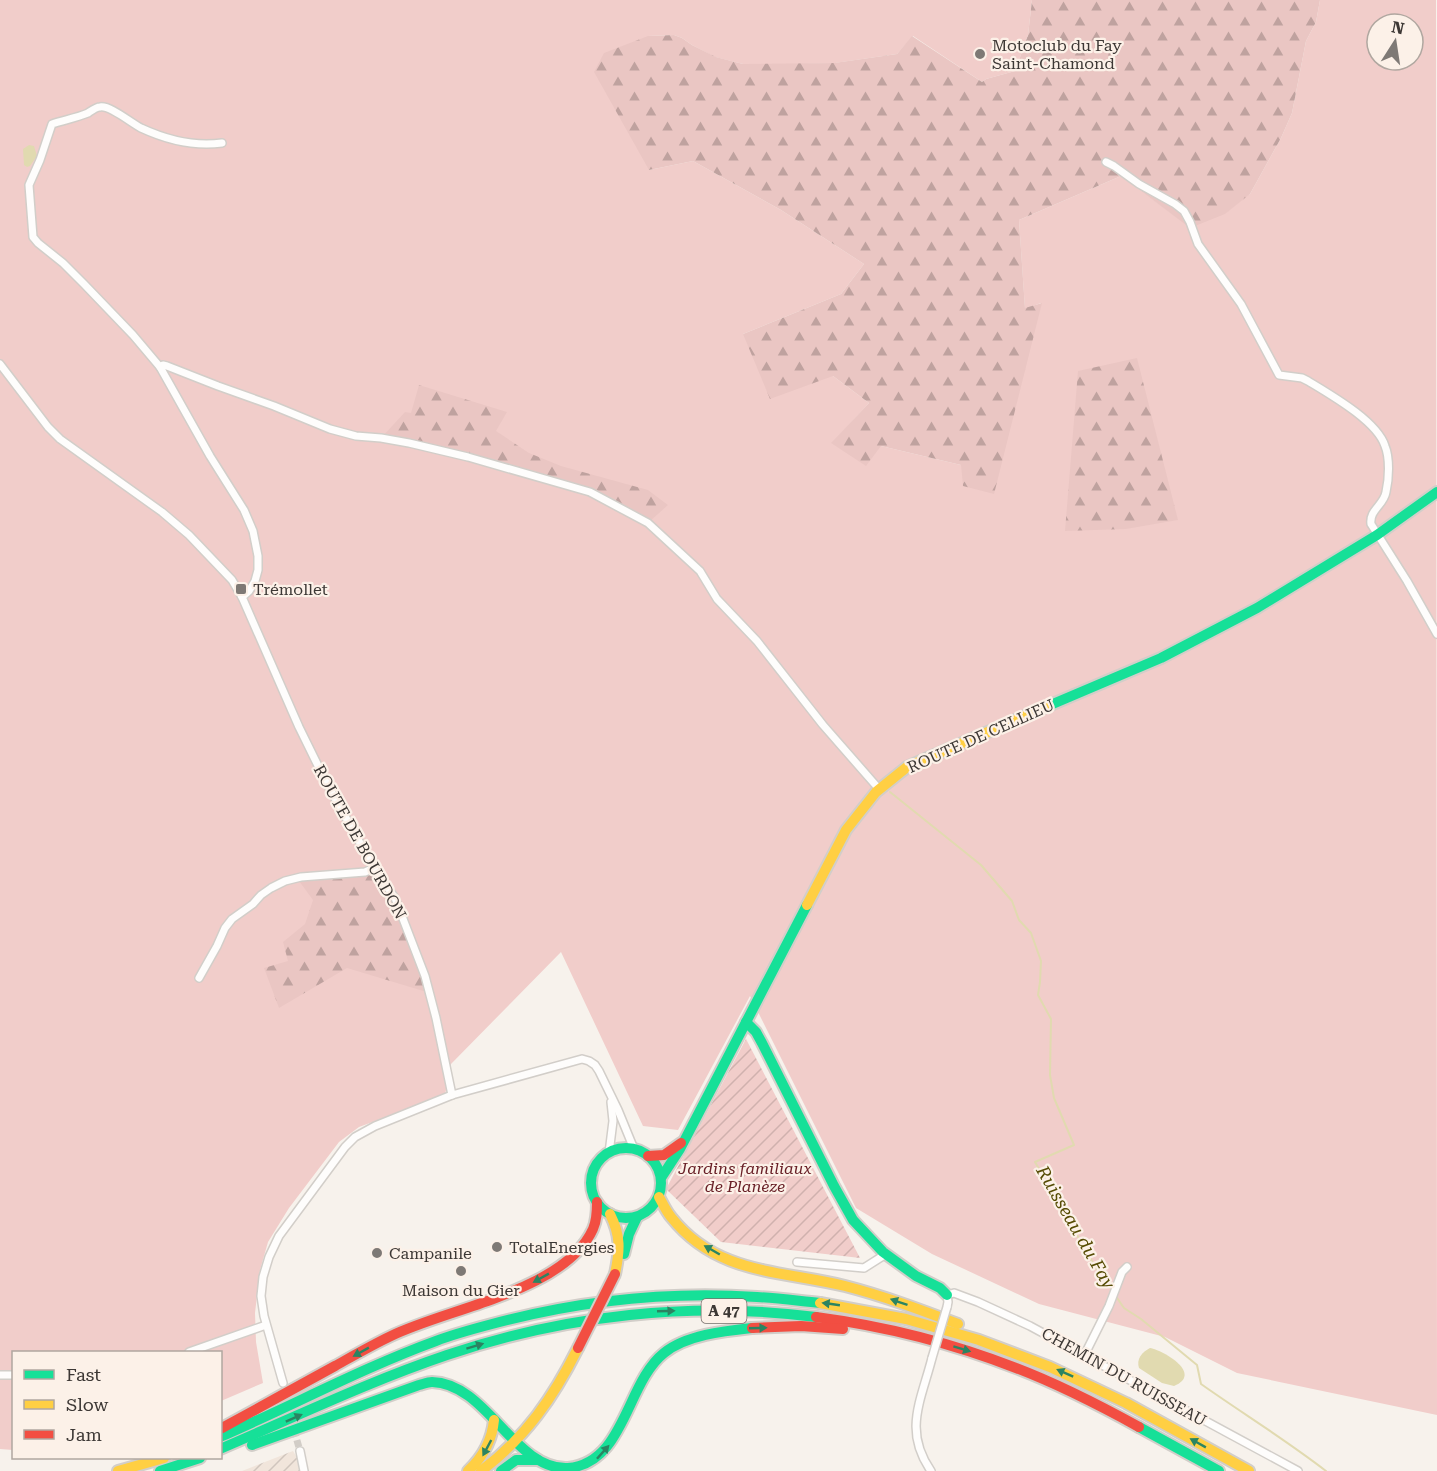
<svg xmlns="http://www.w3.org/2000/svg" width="1437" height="1471" viewBox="0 0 1437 1471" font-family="'Roboto Serif',serif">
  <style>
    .industrial { fill: url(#industrial-furrows) }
    .grass { fill: #f1cdca; fill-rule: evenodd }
    .forest { fill: url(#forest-firs) }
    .garden { fill: url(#garden-furrows) }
    .water { fill: #e1dab0 }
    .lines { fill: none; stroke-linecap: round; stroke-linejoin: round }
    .stream { stroke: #e1dab0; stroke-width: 2 }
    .street-tunnel { stroke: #d2cdc7; stroke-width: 7; stroke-dasharray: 7 3.5; stroke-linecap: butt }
    .street-casing { stroke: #d2cec9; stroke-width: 10 }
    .fast-casing { stroke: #d2cec9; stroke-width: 14 }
    .slow-casing { stroke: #d2cec9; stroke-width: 14 }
    .jam-casing { stroke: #d2cec9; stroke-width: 14 }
    .street { stroke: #fefdfc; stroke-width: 7 }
    .fast { stroke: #16e098; stroke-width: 10 }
    .slow { stroke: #ffcf43; stroke-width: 10 }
    .jam { stroke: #f24e42; stroke-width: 10 }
    .street-bridge-casing { stroke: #d2cec9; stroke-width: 10; stroke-linecap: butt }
    .jam-bridge-casing { stroke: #d2cec9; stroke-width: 14; stroke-linecap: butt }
    .street-bridge { stroke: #fefdfc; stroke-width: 7 }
    .jam-bridge { stroke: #f24e42; stroke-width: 10 }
    .oneway { fill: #2b8462 }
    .poi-dot { fill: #7e7975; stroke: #fcf1e8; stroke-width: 2 }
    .labels { text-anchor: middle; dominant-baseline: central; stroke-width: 4.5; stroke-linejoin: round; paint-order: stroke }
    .shield { fill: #fcf1e8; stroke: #76706b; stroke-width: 1.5 }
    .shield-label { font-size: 15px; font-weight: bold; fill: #3d3835 }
    .poi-label { font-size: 16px; fill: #3d3835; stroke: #fcf1e8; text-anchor: start }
    .street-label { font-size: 16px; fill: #3d3835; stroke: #fcf1e8 }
    .park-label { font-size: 16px; font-style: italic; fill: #692027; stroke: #fcf1e8 }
    .water-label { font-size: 18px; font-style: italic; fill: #564c04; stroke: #fcf1e8 }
  </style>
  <defs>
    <pattern id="industrial-furrows" width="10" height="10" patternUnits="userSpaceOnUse" patternTransform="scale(1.5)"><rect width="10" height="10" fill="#f1e5db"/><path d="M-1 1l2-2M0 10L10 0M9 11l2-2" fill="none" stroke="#d0c5bd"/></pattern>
    <pattern id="forest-firs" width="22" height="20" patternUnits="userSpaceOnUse" patternTransform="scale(1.5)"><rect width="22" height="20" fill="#eac6c3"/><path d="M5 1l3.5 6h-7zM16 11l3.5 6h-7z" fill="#bfa29f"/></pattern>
    <pattern id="garden-furrows" width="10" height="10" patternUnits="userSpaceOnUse" patternTransform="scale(1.5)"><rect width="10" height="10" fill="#f1cdca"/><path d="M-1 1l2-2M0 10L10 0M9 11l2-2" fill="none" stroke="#d0b1ae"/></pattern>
  </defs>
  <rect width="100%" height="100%" fill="#f7f2ec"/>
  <path class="industrial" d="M293,1451L305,1471H242Z"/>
  <path class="grass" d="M0,0H1032L1028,35L1015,71L986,79L982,82L913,36L897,54L835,63L770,65L743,64L715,57L692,45L682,38L674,35L648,36L649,170L693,161L781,210L864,264L841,294L743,334L833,376L869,403L832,443L881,446L961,465L1041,303L1025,309L1019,220L1121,176L1190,227L1250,194L1281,138L1292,113L1306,41L1316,22L1320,0H1436L1437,1415L1237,1373L1165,1337L1039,1304L932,1254L856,1208L750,996L678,1130L643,1126L561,952L451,1064L445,1095L359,1127L339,1142L289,1208L268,1242L260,1270L255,1313L256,1342L263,1383L221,1401L220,1352H14L13,1450L0,1449ZM1377,24H1413V60H1377Z"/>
  <g class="forest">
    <path d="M1032,0H1320L1316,22L1306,41L1292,113L1281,138L1250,194L1225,214L1190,228L1121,176L1019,220L1025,308L1042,303L994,494L963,486L961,465L881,446L866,466L831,443L869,403L833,376L770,399L743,334L841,294L864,264L781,210L693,161L649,170L594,72L604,53L648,36L674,35L682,38L692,45L716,57L743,64L834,63L897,54L912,36L982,82L986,79L1015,71L1028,35Z"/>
    <path d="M1137,358L1178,520L1126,529L1065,531L1078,371Z"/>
    <path d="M419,385L507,412L496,431L529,453L561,466L648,490L668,505L648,523L596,495L468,457L381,438L405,412L411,413Z"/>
    <path d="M374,868L395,898L430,993L347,968L279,1008L264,968L288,961L283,942L305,924L313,900L299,881Z"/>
  </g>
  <path class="garden" d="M746,1039L860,1258L721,1242L666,1189Z"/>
  <g class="water">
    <path d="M29,145L34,146L37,156L30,166L27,167L24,165L23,149Z"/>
    <path d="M1150,1348C1165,1351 1203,1374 1174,1386L1162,1383L1139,1368C1136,1359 1142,1352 1150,1348Z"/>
  </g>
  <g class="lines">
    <g class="stream">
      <path d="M890,792L981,865L1012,901L1019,920L1031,933L1041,961L1040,982L1038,995L1051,1019L1050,1075L1054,1098L1074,1145L1035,1162L1100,1275L1112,1290"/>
      <path d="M1115,1295L1124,1308L1141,1319L1197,1365L1201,1384C1242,1413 1286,1440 1326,1471"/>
    </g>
    <path class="street-tunnel" d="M294,1430L300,1451"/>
    <defs>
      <g id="street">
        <path d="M222,143C193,147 167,140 141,128C131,123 110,105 100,107C96,107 91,111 88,113C76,118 64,120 52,124L40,160L29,185L33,237L38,243L63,263L84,284L133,335L160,367L210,456L244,510L253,531L258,556V570L255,581L249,591L242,597"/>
        <path d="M1106,162L1114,166L1139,184L1175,204L1184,211L1190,222L1198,244L1241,304L1279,375L1302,378L1308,381C1331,395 1377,421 1385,446C1390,458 1389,479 1386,492C1384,505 1369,510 1371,524L1407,581L1437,634"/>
        <path d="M0,364L48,427L60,439L162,512L189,535L232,580L242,597L299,727L327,784L374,868L395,898L425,976L436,1018L452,1095"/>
        <path d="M160,367L163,365L167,366L218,386L274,406L330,429L356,436L381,438L409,443L468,457L590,492L648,523L700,571L717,599L757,641L823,725L879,789"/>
        <path d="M199,978L217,946L225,928L232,919L253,904L261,895L271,888L285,881L301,877L365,872L374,868"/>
        <path d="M609,1153L613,1121L611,1102"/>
        <path d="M797,1262L864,1268L886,1254"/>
        <path d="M947,1307L948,1302L947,1295L954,1293L978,1302L1030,1326L1298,1471"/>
        <path d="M189,1352L266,1325"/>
        <path d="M1085,1354L1109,1306L1122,1272L1127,1267"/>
        <path d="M0,1375H14"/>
        <path d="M283,1383L264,1316L261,1296L263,1277L269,1257L279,1236L345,1147L355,1137L375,1126L452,1095L582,1059L589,1061L595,1065L599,1071L618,1110L634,1149"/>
        <path d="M300,1451L304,1471"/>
        <path d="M931,1471C903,1431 921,1401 932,1358"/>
      </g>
      <g id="fast">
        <path d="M1048,706L1161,658L1257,608L1377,535L1437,492"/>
        <path d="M746,1022L756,1032L762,1043L834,1186L853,1220L883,1252L916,1276L940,1288L947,1295"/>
        <circle cx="626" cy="1183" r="35"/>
        <path d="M661,1178L680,1149L807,905"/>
        <path d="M624,1254L629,1234L637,1217"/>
        <path d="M1139,1427L1219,1471"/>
        <path d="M220,1437C292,1406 362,1368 436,1341C454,1334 473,1329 492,1324C578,1301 668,1291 757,1297C778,1298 799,1301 820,1303"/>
        <path d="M252,1445L419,1385C423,1384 428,1382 432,1382C487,1383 515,1471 568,1468C625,1463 626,1383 664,1353C686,1335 724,1331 752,1328"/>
        <path d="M220,1449C295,1417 370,1381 447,1355C566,1315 692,1301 816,1317"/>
        <path d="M160,1471L200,1458"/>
        <path d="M501,1471L516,1460H538"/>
      </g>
      <g id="slow">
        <path d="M807,905L846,830L876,792L907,767L1048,706"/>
        <path d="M659,1197C663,1204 666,1211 671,1217C717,1275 780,1270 845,1286C884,1296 921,1310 958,1324"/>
        <path d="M610,1214C621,1236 620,1250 615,1274"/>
        <path d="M820,1303L906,1319L979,1340L1050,1367L1126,1403L1249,1471"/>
        <path d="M118,1471L164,1458"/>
        <path d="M468,1471C483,1457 492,1441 494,1420"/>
        <path d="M481,1471C526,1437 553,1398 578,1348"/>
      </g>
      <g id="jam">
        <path d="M648,1156L664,1155L681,1143"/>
        <path d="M816,1317C884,1326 952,1343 1016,1368C1058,1384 1099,1405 1139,1427"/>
        <path d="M752,1328L801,1326L843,1329"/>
        <path d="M222,1428C260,1407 297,1387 335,1366C353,1356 372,1345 391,1336C448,1308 565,1291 593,1229C597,1220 597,1211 597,1202"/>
      </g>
    </defs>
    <use href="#street" class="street-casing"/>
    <use href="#fast" class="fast-casing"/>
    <use href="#slow" class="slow-casing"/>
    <use href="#jam" class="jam-casing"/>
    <use href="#street" class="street"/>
    <use href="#fast" class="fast"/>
    <use href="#slow" class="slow"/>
    <use href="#jam" class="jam"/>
    <defs>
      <path id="street-bridge" d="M932,1358L947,1307"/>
      <path id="jam-bridge" d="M578,1348L615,1274"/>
    </defs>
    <use href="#street-bridge" class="street-bridge-casing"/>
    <use href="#jam-bridge" class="jam-bridge-casing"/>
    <use href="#street-bridge" class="street-bridge"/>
    <use href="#jam-bridge" class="jam-bridge"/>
  </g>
  <defs><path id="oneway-solid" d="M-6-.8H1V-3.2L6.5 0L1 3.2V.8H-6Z" transform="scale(1.5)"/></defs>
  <g class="oneway">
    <use href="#oneway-solid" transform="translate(712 1250) rotate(-150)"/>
    <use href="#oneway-solid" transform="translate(541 1278) rotate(151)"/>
    <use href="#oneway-solid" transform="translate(899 1302) rotate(-161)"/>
    <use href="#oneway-solid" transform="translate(831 1304) rotate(-172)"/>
    <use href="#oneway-solid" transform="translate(666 1311) rotate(-2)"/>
    <use href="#oneway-solid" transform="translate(758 1328) rotate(-2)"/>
    <use href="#oneway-solid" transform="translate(475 1346) rotate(-17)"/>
    <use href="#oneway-solid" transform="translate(962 1349) rotate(17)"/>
    <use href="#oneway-solid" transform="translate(361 1352) rotate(151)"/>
    <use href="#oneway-solid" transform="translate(1065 1373) rotate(-156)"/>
    <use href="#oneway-solid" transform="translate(294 1418) rotate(-24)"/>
    <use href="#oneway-solid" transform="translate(1198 1443) rotate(-151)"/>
    <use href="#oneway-solid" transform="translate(487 1448) rotate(118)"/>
    <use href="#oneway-solid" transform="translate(603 1452) rotate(-48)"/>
  </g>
  <g class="poi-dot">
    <circle cx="980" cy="54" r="6"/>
    <rect x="235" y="583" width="12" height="12" rx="3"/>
    <circle cx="497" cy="1247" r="6"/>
    <circle cx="377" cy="1253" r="6"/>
    <circle cx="461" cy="1271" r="6"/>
  </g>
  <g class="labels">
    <rect class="shield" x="701.5" y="1299" width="45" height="24" rx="4.5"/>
    <g class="shield-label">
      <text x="724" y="1311">A 47</text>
    </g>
    <g class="poi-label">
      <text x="992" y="45">Motoclub du Fay<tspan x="992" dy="18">Saint-Chamond</tspan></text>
      <text x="253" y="589">Trémollet</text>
      <text x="509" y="1247">TotalEnergies</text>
      <text x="389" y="1253">Campanile</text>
      <text x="461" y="1290" text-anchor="middle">Maison du Gier</text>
    </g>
    <g class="street-label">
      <text transform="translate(981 736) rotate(-24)">ROUTE DE CELLIEU</text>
      <text transform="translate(360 842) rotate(61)">ROUTE DE BOURDON</text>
      <text transform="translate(1124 1377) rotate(29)">CHEMIN DU RUISSEAU</text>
    </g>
    <g class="park-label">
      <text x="745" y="1168">Jardins familiaux<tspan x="745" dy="18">de Planèze</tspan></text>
    </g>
    <g class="water-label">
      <text transform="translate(1076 1227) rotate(60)">Ruisseau du Fay</text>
    </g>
  </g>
  <rect x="12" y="1351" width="210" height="108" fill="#fcf1e8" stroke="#b0a7a0" stroke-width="1.5"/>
  <rect x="24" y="1370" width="30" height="9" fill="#16e098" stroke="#b0a7a0" stroke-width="1.5"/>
  <text x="66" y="1381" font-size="18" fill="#3d3835">Fast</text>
  <rect x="24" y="1400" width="30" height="9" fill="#ffcf43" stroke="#b0a7a0" stroke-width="1.5"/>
  <text x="66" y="1411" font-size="18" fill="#3d3835">Slow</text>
  <rect x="24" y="1430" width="30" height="9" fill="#f24e42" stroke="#b0a7a0" stroke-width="1.5"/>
  <text x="66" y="1441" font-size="18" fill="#3d3835">Jam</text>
  <g transform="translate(1395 42) rotate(12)"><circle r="28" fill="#fcf1e8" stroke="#b0a7a0" stroke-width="1.5"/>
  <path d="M0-4.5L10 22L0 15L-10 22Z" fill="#7e7975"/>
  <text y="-9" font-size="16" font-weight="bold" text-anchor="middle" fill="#3d3835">N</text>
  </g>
</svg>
